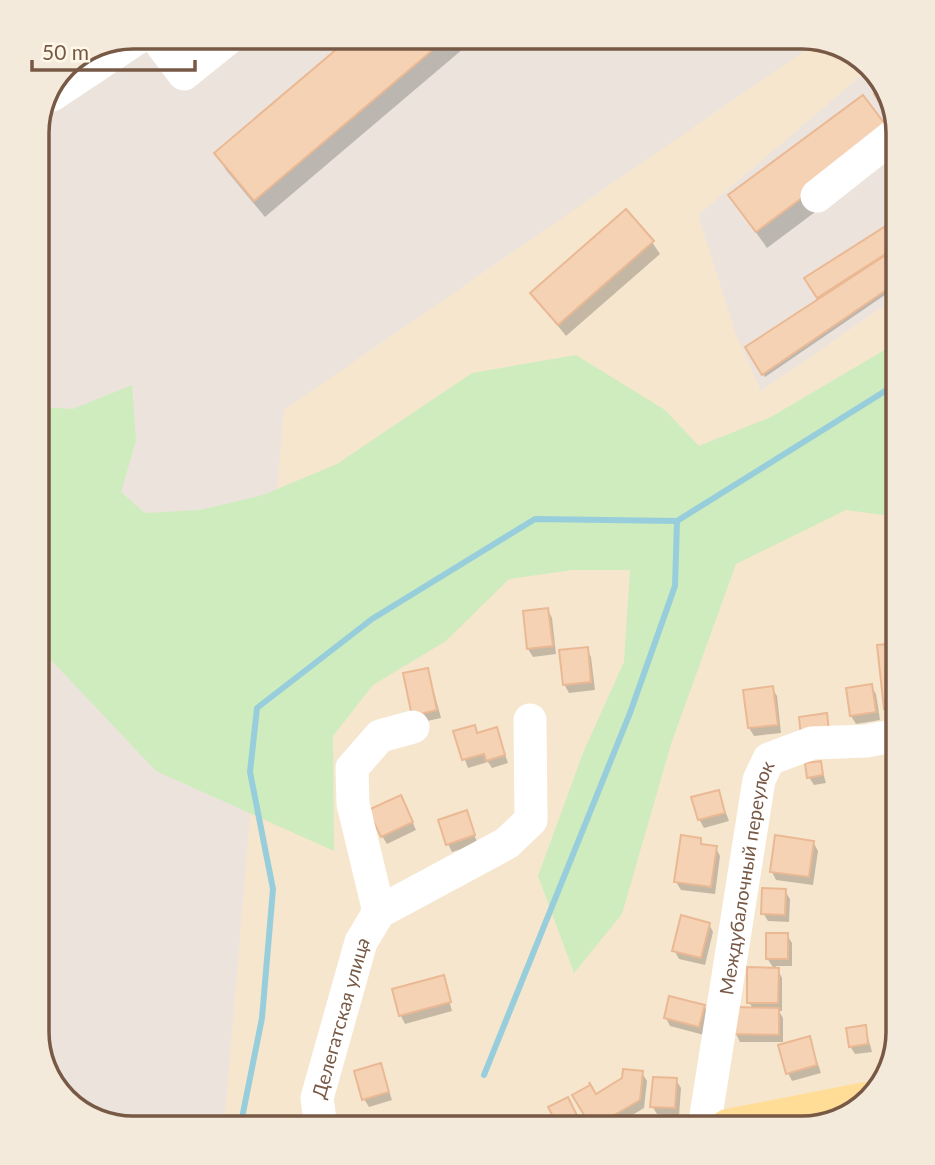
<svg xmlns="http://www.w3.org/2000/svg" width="935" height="1165" viewBox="0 0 935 1165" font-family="Lato,sans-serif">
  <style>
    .residential { fill: #f6e6ce }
    .industrial { fill: #ece4dc }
    .green { fill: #ceecbd }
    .shadow { fill: #0003 }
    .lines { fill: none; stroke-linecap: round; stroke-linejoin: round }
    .stream { stroke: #98cedc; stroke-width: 6 }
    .building { fill: #f6d2b5; stroke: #eab994; stroke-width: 2 }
    .minor { stroke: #fff; stroke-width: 33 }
    .major { stroke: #ffdd96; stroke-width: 38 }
    .labels { text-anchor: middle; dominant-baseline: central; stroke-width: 5; stroke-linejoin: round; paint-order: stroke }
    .street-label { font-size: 19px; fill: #775945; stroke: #fff7e8 }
    .rim { fill: none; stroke: #775945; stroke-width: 3.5 }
  </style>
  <rect width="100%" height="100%" fill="#fef4e0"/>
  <path class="residential" d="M133,37H808L850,49L882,79L898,132V1033L886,1080L856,1112L803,1128H132L85,1116L53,1086L37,1033V126L69,61Z"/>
  <g class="industrial">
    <path d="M133,37H808L820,40L284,410L224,1128H132L85,1116L53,1086L37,1033V126L69,61Z"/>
    <path d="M870,68L882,79L898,132V296L761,391L736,335L698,215Z"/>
  </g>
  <path class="green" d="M898,342V517L846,510L736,564L671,744L622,914L574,973L538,876L583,753L624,662L630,570H573L509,579L446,641L373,685L333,736L334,851L156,771L51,660L37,658V407L73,409L132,385L136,441L121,492L145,513L200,510L263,495L337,464L472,373L576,355L665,410L699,446L771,417Z"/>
  <g class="shadow">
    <path d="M354,37H477L265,217L226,170L216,154Z"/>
    <path d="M898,150L767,248L730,195Z"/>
    <path d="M888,227L898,242V286L765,377L747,348L820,300L807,278Z"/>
    <path d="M652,242L660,254L566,336L532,293Z"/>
    <path d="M548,610L552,618L556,654L533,657L528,649Z"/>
    <path d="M898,645V716H890L885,708L879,647Z"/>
    <path d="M587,649L591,657L595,690L569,693L564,684Z"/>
    <path d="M428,670L441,718L418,723Z"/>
    <path d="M871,686L876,694L880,720L856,724L851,716L848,689Z"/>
    <path d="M772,688L777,696L781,733L754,736L749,728L745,692Z"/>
    <path d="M474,727L478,734L496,729L508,763L492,768L488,762L468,768L455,732Z"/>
    <path d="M820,762L826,783L814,785L809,777Z"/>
    <path d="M718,792L729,821L704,828L699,819Z"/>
    <path d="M405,805L416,830L387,844L382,836Z"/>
    <path d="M467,819L478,844L452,852L448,844Z"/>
    <path d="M700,839L704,846L716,848L720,856L715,894L681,890L676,882Z"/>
    <path d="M813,842L818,851L813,885L776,880L772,872Z"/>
    <path d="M785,891L790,899L789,922L768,921L763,913Z"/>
    <path d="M709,924L713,932L705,965L679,959L674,950Z"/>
    <path d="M787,935L792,943V966H776L782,978V1011H779L783,1018V1042H740L736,1034L753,1009L749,1002L774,969L767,958Z"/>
    <path d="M443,977L452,1011L405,1024L401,1016Z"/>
    <path d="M704,1006L709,1014L704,1035L670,1026L666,1018Z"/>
    <path d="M865,1027L872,1052L855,1054L850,1046Z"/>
    <path d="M809,1038L821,1073L792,1081L788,1073Z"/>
    <path d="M380,1065L392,1100L369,1107L364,1099Z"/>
    <path d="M642,1073L647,1081L644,1108L611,1128H594L575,1096H595Z"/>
    <path d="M676,1080L681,1088L679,1116L657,1114L652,1106Z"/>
  </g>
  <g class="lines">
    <g class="stream">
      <path d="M484,1075L630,713L675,586L677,521L898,383"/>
      <path d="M240,1128L262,1018L273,889L250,772L257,708L372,619L535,519L677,521"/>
    </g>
  </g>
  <g class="building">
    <path d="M351,37H448L254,201L214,153Z"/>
    <path d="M884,86L895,121L893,122L874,94Z"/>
    <path d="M863,95L891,132L756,232L728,195Z"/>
    <path d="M626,209L654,241L558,325L530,293Z"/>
    <path d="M889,224L898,239V246L817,298L804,278Z"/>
    <path d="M898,247V282L762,375L745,347Z"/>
    <path d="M548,608L553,646L527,649L523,611Z"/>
    <path d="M898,643V707L884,709L877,645Z"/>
    <path d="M588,647L591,682L563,685L559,650Z"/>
    <path d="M428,668L437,710L412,716L403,673Z"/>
    <path d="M872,684L876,712L850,716L846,688Z"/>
    <path d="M773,686L778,725L748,728L743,690Z"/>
    <path d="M827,713L829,731L801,736L799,717Z"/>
    <path d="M475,725L477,733L497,727L505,755L486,761L484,754L462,760L453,731Z"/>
    <path d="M821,761L823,775L807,778L805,763Z"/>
    <path d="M719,790L725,813L698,820L691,797Z"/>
    <path d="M401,795L413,822L381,837L368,810Z"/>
    <path d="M467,810L475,835L446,845L438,820Z"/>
    <path d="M681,835L701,838V844L717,846L711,887L674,882Z"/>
    <path d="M775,835L814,841L809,877L770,872Z"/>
    <path d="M762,888L786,889L785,915L761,914Z"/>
    <path d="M681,915L710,923L701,958L672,951Z"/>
    <rect x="766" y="933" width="22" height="26"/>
    <path d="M898,952V976L893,977L888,954Z"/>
    <path d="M747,967L779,968L778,1003H747Z"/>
    <path d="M444,975L451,1002L399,1016L392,989Z"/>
    <path d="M669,996L705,1005L699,1027L664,1018Z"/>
    <path d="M734,1007L779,1008V1035L734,1034Z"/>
    <path d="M866,1025L868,1044L849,1047L846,1028Z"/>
    <path d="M810,1036L817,1065L786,1074L778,1045Z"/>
    <path d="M381,1063L389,1092L362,1100L354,1071Z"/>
    <path d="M623,1069L643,1071L640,1100L592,1128L572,1095L590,1085L589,1082L596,1094L622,1078Z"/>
    <path d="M653,1077L677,1078L675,1108L650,1107Z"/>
    <path d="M568,1097L583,1128H559L548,1107Z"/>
  </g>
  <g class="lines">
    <g class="minor">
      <path d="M156,37L184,74L230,37"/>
      <path d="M52,95L139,37"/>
      <path d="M817,196L898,132"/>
      <path d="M379,912L353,804L352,768L380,736L413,727"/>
      <path id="s1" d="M321,1128L317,1098L361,942L379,912L507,843L531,820L530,720"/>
      <path id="s2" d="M704,1128L759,780L769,759L812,743L866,741L898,735"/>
    </g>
    <path class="major" d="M728,1128L866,1101"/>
  </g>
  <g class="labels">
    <g class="street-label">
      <text stroke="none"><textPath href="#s2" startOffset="254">Междубалочный переулок</textPath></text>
      <text stroke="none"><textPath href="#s1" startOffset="114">Делегатская улица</textPath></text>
    </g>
  </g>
  <path d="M0 0H935V1165H0ZM133 49H802A84 84 0 0 1 886 133V1032A84 84 0 0 1 802 1116H133A84 84 0 0 1 49 1032V133A84 84 0 0 1 133 49Z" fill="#f4eadb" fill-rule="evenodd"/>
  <path class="rim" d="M133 49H802A84 84 0 0 1 886 133V1032A84 84 0 0 1 802 1116H133A84 84 0 0 1 49 1032V133A84 84 0 0 1 133 49Z"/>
  <path d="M32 60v10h163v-10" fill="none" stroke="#775945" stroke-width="3.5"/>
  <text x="42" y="60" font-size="21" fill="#775945" stroke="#fff7e8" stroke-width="5" paint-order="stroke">50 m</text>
</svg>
